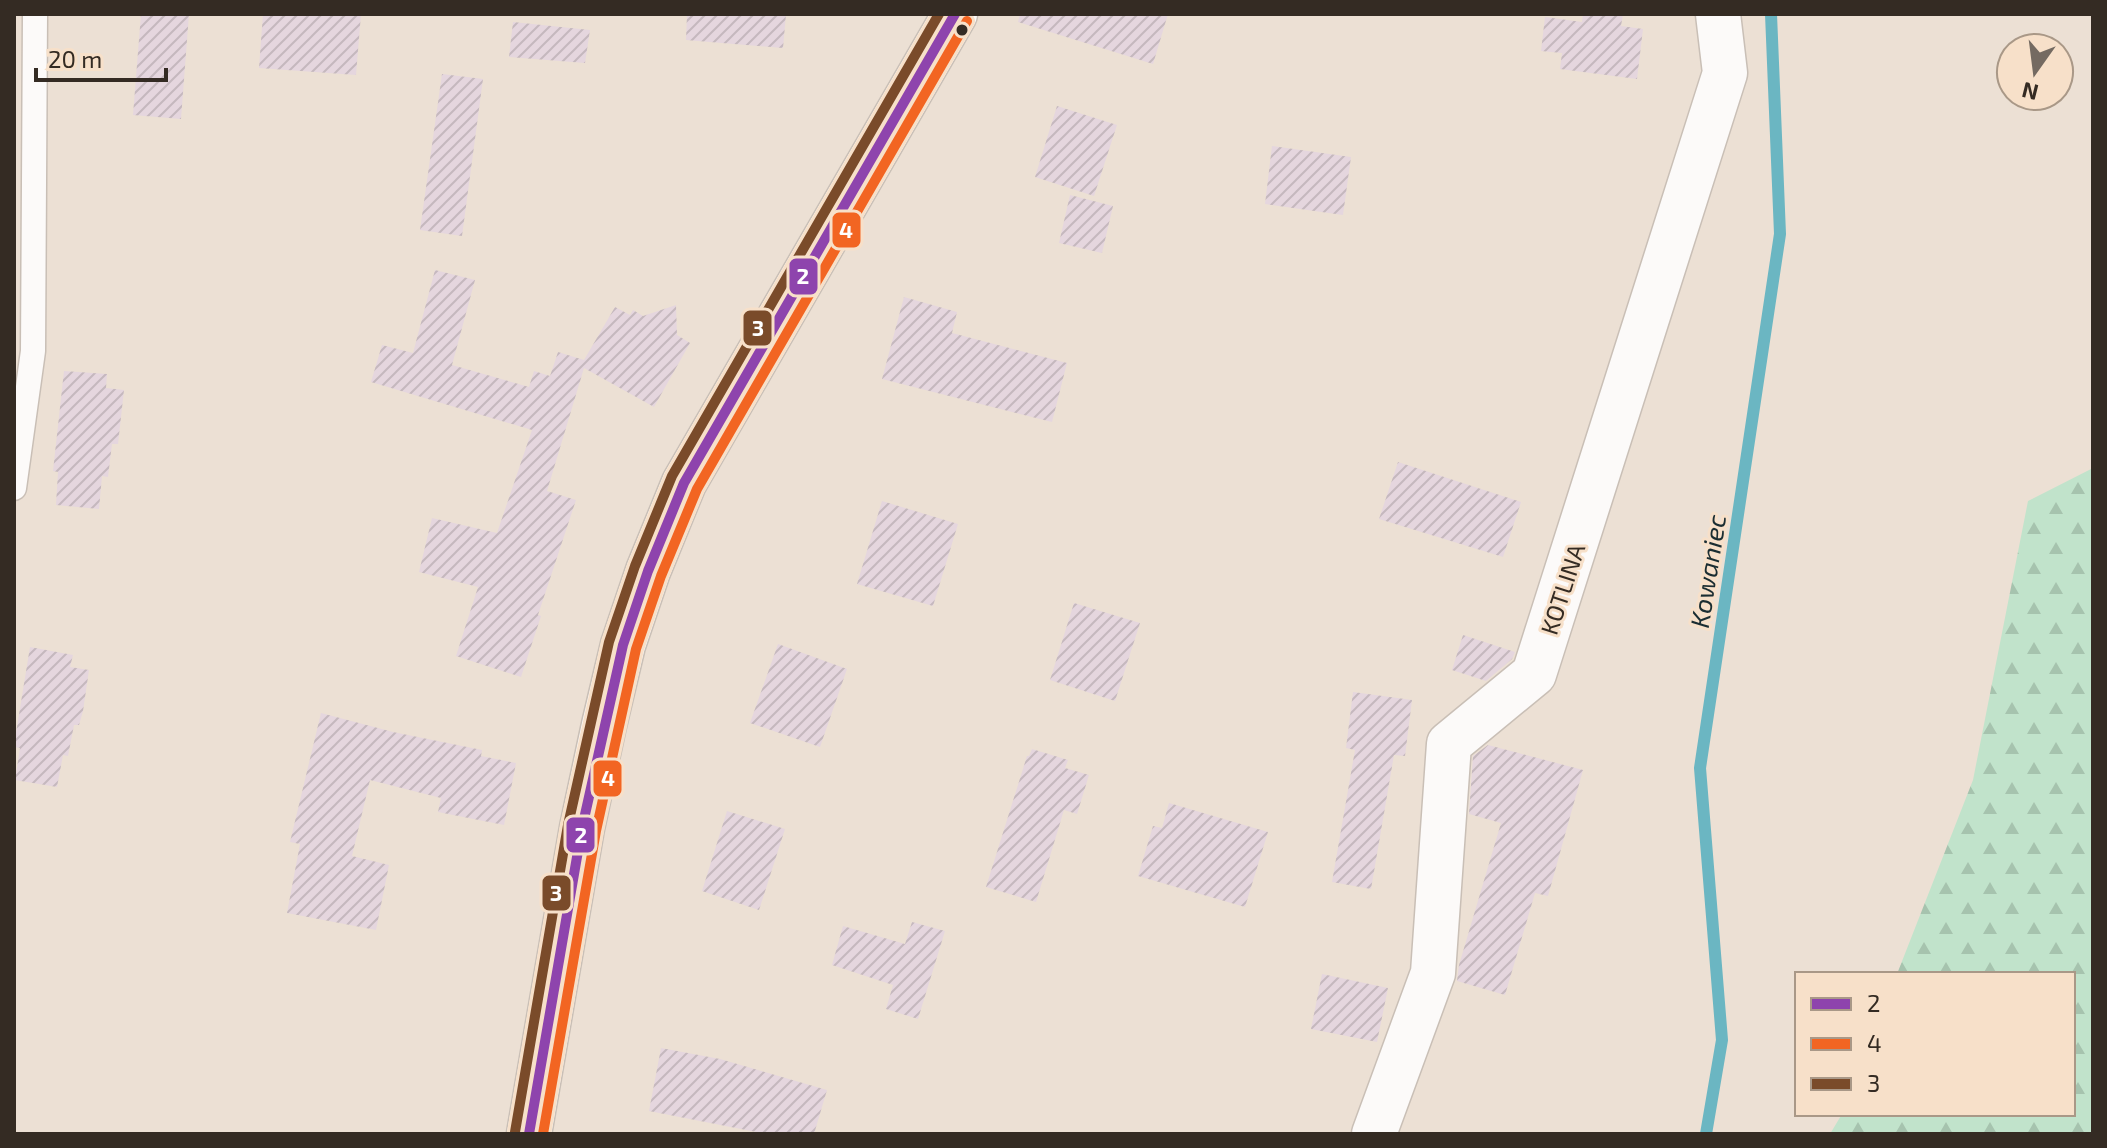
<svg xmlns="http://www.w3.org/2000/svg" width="2107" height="1148" viewBox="0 0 2107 1148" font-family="'Exo 2',sans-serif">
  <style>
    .forest { fill: url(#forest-firs) }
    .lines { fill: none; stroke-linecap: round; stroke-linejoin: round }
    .stream { stroke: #6bb6c2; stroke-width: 12 }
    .building { fill: url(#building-hatch) }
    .service-casing { stroke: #c9bfb6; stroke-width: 27 }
    .minor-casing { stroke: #c9bfb6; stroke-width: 47 }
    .tertiary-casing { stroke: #c9bfb6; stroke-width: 47 }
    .service { stroke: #fcfaf9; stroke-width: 24 }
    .minor { stroke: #fcfaf9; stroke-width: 44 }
    .tertiary { stroke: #fcfaf9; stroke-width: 44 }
    .bus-1-casing { stroke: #f7e0c9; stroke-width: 16 }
    .bus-2-casing { stroke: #f7e0c9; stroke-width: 16 }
    .bus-3-casing { stroke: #f7e0c9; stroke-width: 16 }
    .bus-1 { stroke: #8e44ad; stroke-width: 10 }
    .bus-2 { stroke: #f26522; stroke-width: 10 }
    .bus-3 { stroke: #7a4b2a; stroke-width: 10 }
    .bus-dot { fill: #342b23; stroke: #f7e0c9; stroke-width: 3 }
    .labels { text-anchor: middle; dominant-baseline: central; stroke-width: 6; stroke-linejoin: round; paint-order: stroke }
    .street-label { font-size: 24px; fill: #342b23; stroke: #f7e0c9 }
    .water-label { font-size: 26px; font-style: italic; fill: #1a2d32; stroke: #f7e0c9 }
    .line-badge { stroke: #f7e0c9; stroke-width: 3 }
    .badge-label { font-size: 22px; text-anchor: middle; font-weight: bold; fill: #fff }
  </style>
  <defs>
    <pattern id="forest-firs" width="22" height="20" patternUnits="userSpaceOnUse" patternTransform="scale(2)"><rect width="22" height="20" fill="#c1e3cb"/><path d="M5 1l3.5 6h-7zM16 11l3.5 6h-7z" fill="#a6c3ae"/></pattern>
    <pattern id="building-hatch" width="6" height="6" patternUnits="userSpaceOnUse" patternTransform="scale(2)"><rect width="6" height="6" fill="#e5d6de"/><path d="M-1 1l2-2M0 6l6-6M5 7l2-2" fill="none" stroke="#c5b8be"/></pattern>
  </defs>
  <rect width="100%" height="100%" fill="#ece0d4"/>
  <path class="forest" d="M2093,468V1134H1830L1842,1114H2073V974H1897L1973,780L2028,501Z"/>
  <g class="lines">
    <path class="stream" d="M1706,1134L1722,1040L1700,768L1780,234L1771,14"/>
  </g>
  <g class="building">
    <path d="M141,14H189L181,119L133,115Z"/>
    <path d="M263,14H361L356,75L259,68Z"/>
    <path d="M687,14H786L783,48L686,40Z"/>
    <path d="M1020,14H1168L1153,64L1018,22Z"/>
    <path d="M1583,14H1623L1621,26L1643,29L1637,79L1560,69L1562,53L1541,51L1545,17L1582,22Z"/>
    <path d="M513,22L590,30L585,63L509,57Z"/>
    <path d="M442,74L483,79L462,236L420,230Z"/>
    <path d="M1057,106L1117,125L1094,196L1035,177Z"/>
    <path d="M1272,146L1351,157L1343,215L1265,204Z"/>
    <path d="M1070,195L1113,206L1102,253L1059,243Z"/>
    <path d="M435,270L475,280L452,365L529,387L534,371L550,376L558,352L584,360L615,307L630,315L633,310L643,316L676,305L677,335L690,343L654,407L584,368L547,491L576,500L538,615L541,616L521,677L456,656L478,587L419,572L432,518L497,533L532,430L371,382L382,345L413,353Z"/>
    <path d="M904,297L957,312L952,333L1067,363L1052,422L882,379Z"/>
    <path d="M64,371L107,374L106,388L124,390L118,444H112L108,477L102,476L99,509L56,505L58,472L53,471Z"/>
    <path d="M1398,462L1521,502L1503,557L1379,519Z"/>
    <path d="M882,501L958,524L933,606L857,584Z"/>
    <path d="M1074,603L1140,623L1115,701L1050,680Z"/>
    <path d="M1463,635L1515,652L1512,659L1486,681L1452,670Z"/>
    <path d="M778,644L847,669L820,747L750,723Z"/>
    <path d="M30,647L73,655L70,667L89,670L83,711L79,725H74L68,756L63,755L57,787L15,780L20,748L14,747V745Z"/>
    <path d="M1353,692L1412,700L1405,756L1394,755L1371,889L1332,882L1355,750L1346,748Z"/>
    <path d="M321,713L393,732L482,750L481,756L516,763L504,825L438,812L441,798L370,780L352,856L389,865L376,930L287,913L300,844L290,842Z"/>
    <path d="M1488,745L1583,770L1548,896L1535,893L1505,995L1457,981L1459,965L1501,823L1469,814L1473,756Z"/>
    <path d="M1032,749L1068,760L1065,768L1089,775L1077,814L1064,810L1036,902L986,887L1027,756H1029Z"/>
    <path d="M1169,803L1268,832L1245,907L1138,876L1153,826L1162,828Z"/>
    <path d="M727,811L785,829L759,910L702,891Z"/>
    <path d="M912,922L945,931L918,1019L886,1009L893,985L832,965L843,926L905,944Z"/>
    <path d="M1322,974L1388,988L1377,1042L1311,1029Z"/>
    <path d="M661,1048L720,1059L827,1090L814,1134H766L649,1111Z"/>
  </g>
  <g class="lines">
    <defs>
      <path id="service" d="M14,488L33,351L35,14"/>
      <path id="minor" d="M1374,1134L1433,973L1449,744L1534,674L1725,73L1718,14"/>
      <path id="tertiary" d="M529,1134L582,828L604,725L623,645L648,571L684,483L955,14"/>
    </defs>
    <use href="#service" class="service-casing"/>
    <use href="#minor" class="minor-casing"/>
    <use href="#tertiary" class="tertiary-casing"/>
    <use href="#service" class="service"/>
    <use href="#minor" class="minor"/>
    <use href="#tertiary" class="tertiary"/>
    <defs>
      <path id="bus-1" d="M529,1134L582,828L623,645L648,571L684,483L955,14"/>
      <path id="bus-2" d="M543,1134L596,831L636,649L661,576L697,489L967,21"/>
      <path id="bus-3" d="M515,1132L568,825L609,642L635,566L672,476L939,14"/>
    </defs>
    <use href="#bus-1" class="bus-1-casing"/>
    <use href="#bus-2" class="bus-2-casing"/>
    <use href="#bus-3" class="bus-3-casing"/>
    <use href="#bus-1" class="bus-1"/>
    <use href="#bus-2" class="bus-2"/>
    <use href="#bus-3" class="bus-3"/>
  </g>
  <circle class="bus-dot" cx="962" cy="30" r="7"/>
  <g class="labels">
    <g class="street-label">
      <text transform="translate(1562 589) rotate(-72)">KOTLINA</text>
    </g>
    <g class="water-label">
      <text transform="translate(1707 571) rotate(-81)">Kowaniec</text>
    </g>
  </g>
  <g class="line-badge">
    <rect x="831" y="211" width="31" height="38" rx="8" fill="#f26522"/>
    <rect x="788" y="257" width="31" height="39" rx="8" fill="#8e44ad"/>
    <rect x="742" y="309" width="31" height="38" rx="8" fill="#7a4b2a"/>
    <rect x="592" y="759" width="31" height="39" rx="8" fill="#f26522"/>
    <rect x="565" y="816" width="31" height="38" rx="8" fill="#8e44ad"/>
    <rect x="541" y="874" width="31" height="38" rx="8" fill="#7a4b2a"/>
  </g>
  <g class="badge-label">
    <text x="846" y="238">4</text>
    <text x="803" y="284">2</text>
    <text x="758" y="336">3</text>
    <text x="608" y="786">4</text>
    <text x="581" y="843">2</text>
    <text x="556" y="901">3</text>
  </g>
  <rect width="2107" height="1148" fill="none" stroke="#342b23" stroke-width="32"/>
  <rect x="1795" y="972" width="280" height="144" fill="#f7e0c9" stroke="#a99887" stroke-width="2"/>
  <rect x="1811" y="998" width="40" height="12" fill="#8e44ad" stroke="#a99887" stroke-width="2"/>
  <text x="1867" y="1012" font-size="24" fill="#342b23">2</text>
  <rect x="1811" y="1038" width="40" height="12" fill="#f26522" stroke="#a99887" stroke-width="2"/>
  <text x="1867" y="1052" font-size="24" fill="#342b23">4</text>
  <rect x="1811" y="1078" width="40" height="12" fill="#7a4b2a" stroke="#a99887" stroke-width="2"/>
  <text x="1867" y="1092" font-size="24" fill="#342b23">3</text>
  <g transform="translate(2035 72) rotate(194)"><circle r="38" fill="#f7e0c9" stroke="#a99887" stroke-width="2"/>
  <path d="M0-6L14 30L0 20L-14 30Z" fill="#746a61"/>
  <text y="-12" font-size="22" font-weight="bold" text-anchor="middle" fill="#342b23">N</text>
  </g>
  <path d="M36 68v12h130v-12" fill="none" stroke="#342b23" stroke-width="4"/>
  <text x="48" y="68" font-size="24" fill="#342b23" stroke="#f7e0c9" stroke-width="6" paint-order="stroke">20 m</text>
</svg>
